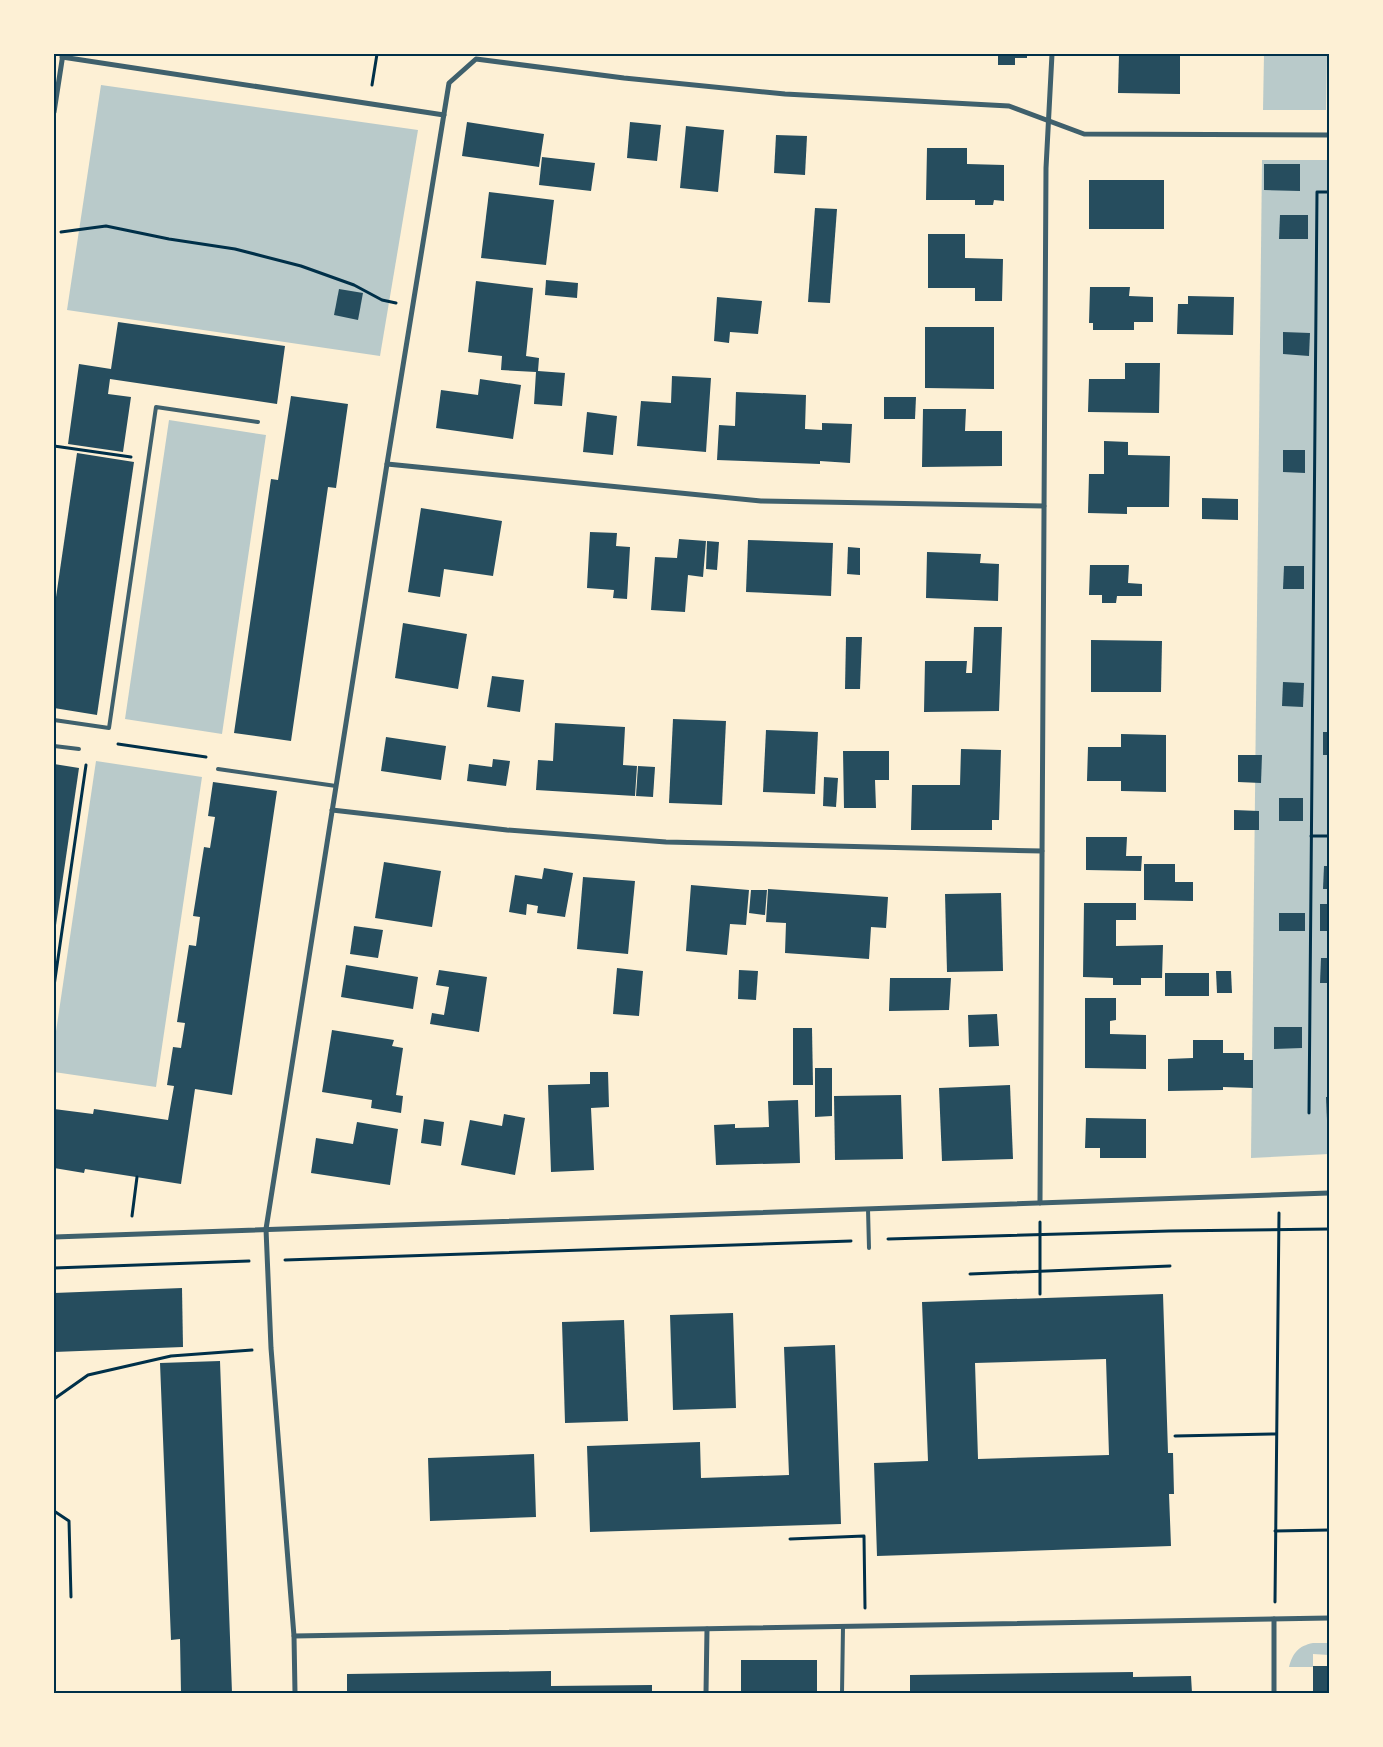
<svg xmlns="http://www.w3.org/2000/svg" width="1383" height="1747" viewBox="0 0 1383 1747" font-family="'DM Sans',sans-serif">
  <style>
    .green { fill: #b9caca }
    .building { fill: #264d5e; fill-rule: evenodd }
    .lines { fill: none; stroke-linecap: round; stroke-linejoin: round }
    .path { stroke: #003049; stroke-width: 3 }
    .service { stroke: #3f606c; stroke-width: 4 }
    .minor { stroke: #3f606c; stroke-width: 5 }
    .neatline { fill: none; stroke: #003049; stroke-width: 2 }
  </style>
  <rect width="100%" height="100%" fill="#fdf0d5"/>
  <g class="green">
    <path d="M1264,54H1327L1326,110H1263Z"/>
    <path d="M101,85L418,130L380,356L67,310Z"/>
    <path d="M1262,160H1329V1154L1251,1158Z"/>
    <path d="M169,420L266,435L222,734L125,719Z"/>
    <path d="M96,761L202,777L156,1087L54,1072V1045Z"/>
    <path d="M1313,1643H1329V1655L1313,1654V1667H1289C1293,1653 1298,1646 1313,1643Z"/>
  </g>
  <g class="building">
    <path d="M998,54H1027V58H1015V65H998Z"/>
    <path d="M1119,54H1180V94L1118,93Z"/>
    <path d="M467,122L544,134L539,167L462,156Z"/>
    <path d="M630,122L661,125L657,161L627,158Z"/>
    <path d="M686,126L724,130L718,192L680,188Z"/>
    <path d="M776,135L807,136L805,175L774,173Z"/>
    <path d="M927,148H967V164L1004,165V201L994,200L993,205H975V200H926Z"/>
    <path d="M542,157L595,163L591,191L539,185Z"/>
    <path d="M1264,164H1300V191L1264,190Z"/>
    <rect x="1089" y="180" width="75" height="49"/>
    <path d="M489,192L554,200L546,265L481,258Z"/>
    <path d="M815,208L837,209L830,303L808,302Z"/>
    <path d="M1280,215H1308V239H1279Z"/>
    <path d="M928,234H965V258L1003,259L1002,301H975V288H928Z"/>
    <path d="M546,280L578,283L577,298L545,295Z"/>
    <path d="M476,281L533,288L526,356L539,358L538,371L565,373L562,406L534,404L536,372L501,370L502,356L468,352Z"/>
    <path d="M1090,287H1130L1129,296L1153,297V322H1134V330H1093V323H1089Z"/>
    <path d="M339,289L363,293L358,320L334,315Z"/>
    <path d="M1188,296L1234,297L1233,335L1177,334L1178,304H1188Z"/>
    <path d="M717,297L762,301L758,334L730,332L729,343L714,341Z"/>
    <path d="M118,322L285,346L277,404L110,379L108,394L131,397L123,452L68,444L79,364L111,369Z"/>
    <path d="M925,327H994V389L925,388Z"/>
    <path d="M1283,332L1310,333L1309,356L1283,354Z"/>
    <path d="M1125,363H1160L1159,413L1088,412L1089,379H1125Z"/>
    <path d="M672,376L711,378L706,452L637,446L641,401L671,403Z"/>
    <path d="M480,379L521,385L513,439L436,428L441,390L478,395Z"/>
    <path d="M736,392L806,395L805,429L822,430V423L852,424L850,463L820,461V464L717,460L719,425L735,426Z"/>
    <path d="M291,396L348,404L336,488L328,487L291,741L234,733L271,479L278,480Z"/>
    <path d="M884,397H916L915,419H884Z"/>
    <path d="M923,409H966L965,431H1002V466L922,467Z"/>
    <path d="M587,412L617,416L613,455L583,452Z"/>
    <path d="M1104,441L1128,442V455L1170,456L1169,507H1127V514L1088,513L1089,474H1104Z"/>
    <path d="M1283,450H1305V473L1283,472Z"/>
    <path d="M77,453L134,462L97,715L54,708V611Z"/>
    <path d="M1202,498L1238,499V520L1202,519Z"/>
    <path d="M421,508L502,521L493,576L444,569L440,597L408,592Z"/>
    <rect x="1327" y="508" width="2" height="22"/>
    <path d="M590,532L617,533L616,546L630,547L627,599L613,598L614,590L587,588Z"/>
    <path d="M679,539L706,541L703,577L688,575L685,612L651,610L655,557L677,558Z"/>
    <path d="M748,540L833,543L831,596L746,592Z"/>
    <path d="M707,541L719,542L717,570L706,569Z"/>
    <path d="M848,547L860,548V575L847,574Z"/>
    <path d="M927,552L981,554L980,563L999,564L998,601L926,598Z"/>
    <path d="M1090,565H1129L1128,583L1142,584V596H1117L1116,603H1102V595H1089Z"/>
    <path d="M1284,566H1304V589H1283Z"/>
    <path d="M403,623L467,634L458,689L395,678Z"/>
    <path d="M974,627H1002L999,711L924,712L925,661H967L966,673H972Z"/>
    <path d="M846,637H862L860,689H845Z"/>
    <path d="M1091,640L1162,641L1161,692H1091Z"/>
    <path d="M492,676L524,680L520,712L487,707Z"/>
    <path d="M1283,682L1304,683L1303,707L1282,706Z"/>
    <path d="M673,719L726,721L722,805L669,803Z"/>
    <path d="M555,723L625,727L623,765L637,766L635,796L536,790L538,760L553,761Z"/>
    <path d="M766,730L818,732L815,794L763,792Z"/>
    <rect x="1323" y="732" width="6" height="23"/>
    <path d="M1121,734L1166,735V792L1121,791V781H1087L1088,747H1121Z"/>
    <path d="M386,737L446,746L441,780L381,771Z"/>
    <path d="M961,749L1001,750L999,820H992V830H911L912,785H960Z"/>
    <path d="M843,751H889V780H875L876,808H844Z"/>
    <path d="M1238,755H1262L1261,783L1238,782Z"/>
    <path d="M493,759L510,761L506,786L467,781L469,764L492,767Z"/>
    <path d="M54,764L79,768L55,932H54Z"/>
    <path d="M638,766L655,767L653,797L636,796Z"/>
    <path d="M824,777L838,778L836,807L823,806Z"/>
    <path d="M213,782L277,791L232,1095L195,1089L181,1184L85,1169L84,1173L54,1168V1109L93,1114L94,1109L168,1120L174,1086L167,1085L173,1047L181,1048L185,1023L177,1022L189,945L196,946L200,917L193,916L204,847L210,848L215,817L208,816Z"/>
    <rect x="1279" y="798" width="24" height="23"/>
    <path d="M1234,810L1259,811V830H1234Z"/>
    <path d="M1086,837H1127L1126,856H1142L1141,871L1086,870Z"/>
    <path d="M384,862L441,871L432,927L375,918Z"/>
    <path d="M1144,864H1175V882H1193V901L1144,900Z"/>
    <path d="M1324,866H1329V889H1323Z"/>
    <path d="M544,868L573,873L565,917L537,913L538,906L527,904L526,915L509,912L515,875L542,879Z"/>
    <path d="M583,877L635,881L628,954L577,949Z"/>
    <path d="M691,885L749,890L746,925L730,924L727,955L686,951Z"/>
    <path d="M768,889L888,897L886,928L871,927L869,959L785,953L786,923L766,922Z"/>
    <path d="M751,890H767L765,915L749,913Z"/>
    <path d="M1001,893L1003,971L947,972L945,894Z"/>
    <path d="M1084,903H1136V920H1116V946L1163,945L1162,978H1141V985H1113V978L1083,977Z"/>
    <rect x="1320" y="904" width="9" height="27"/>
    <rect x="1279" y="913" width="26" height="18"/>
    <path d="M354,926L383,930L378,958L350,954Z"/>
    <path d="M1321,958H1329V983H1320Z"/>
    <path d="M346,965L418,977L413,1009L341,997Z"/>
    <path d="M617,968L643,971L639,1016L613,1014Z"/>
    <path d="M439,970L487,977L479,1032L430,1024L432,1013L444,1015L449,987L436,985Z"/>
    <path d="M739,970L758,971L756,1000L738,999Z"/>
    <path d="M1216,971H1231L1232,993H1217Z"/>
    <rect x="1165" y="973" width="44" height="23"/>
    <path d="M890,978H951L949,1010L889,1011Z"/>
    <path d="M1085,998H1116V1020L1110,1021V1034L1146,1035V1069L1085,1068Z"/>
    <path d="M997,1014L999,1046L969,1047L968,1015Z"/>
    <path d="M1274,1027H1302V1048L1274,1049Z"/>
    <path d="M793,1028H812L813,1085H793Z"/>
    <path d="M332,1030L394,1040L392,1046L403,1048L396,1095L403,1096L401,1113L371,1108L372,1100L322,1092Z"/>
    <path d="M1193,1040H1223V1053H1244V1060H1253V1088L1223,1087V1090L1168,1091V1059L1193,1058Z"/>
    <path d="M815,1068H832V1116L815,1117Z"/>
    <path d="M590,1072H608L609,1107L591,1108L594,1170L551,1172L548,1085L590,1084Z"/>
    <path d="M1010,1085L1013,1159L942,1161L939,1088Z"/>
    <path d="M901,1095L903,1159L835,1160L834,1096Z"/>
    <path d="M1326,1097H1329V1120H1327Z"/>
    <path d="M798,1100L800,1163L716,1165L714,1125L735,1124V1128L769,1127L768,1101Z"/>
    <path d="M504,1114L525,1118L515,1175L461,1165L470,1120L502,1126Z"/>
    <path d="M1086,1118L1146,1119V1158H1100V1148H1085Z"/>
    <path d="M424,1119L444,1122L441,1146L421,1143Z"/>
    <path d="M357,1122L398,1129L390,1185L311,1173L316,1138L353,1144Z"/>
    <path d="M182,1288L183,1347L54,1352V1293Z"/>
    <path d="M1163,1294L1168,1453H1173L1174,1494H1169L1171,1546L877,1556L874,1463L928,1461L922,1302ZM1106,1359L1109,1455L978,1459L975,1363Z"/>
    <path d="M733,1313L736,1408L673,1410L670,1315Z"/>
    <path d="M624,1320L628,1421L565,1423L562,1322Z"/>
    <path d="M835,1345L841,1524L590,1532L587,1446L700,1442L701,1478L789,1475L784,1347Z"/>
    <path d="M220,1361L232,1693H181L180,1639L171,1640L160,1363Z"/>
    <path d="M534,1454L536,1517L430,1521L428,1458Z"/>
    <rect x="741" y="1660" width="76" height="33"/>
    <rect x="1313" y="1666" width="16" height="27"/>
    <path d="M551,1671V1686L652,1685V1693H347V1674Z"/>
    <path d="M1133,1672V1677L1191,1676L1192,1693H910V1675Z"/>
  </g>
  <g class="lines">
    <g class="path">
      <path d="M372,85L377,54"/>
      <path d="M61,232L106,226L169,239L235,249L301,266L354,285L382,300L396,303"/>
      <path d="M54,446L131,457"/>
      <path d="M118,744L206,757"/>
      <path d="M1311,836H1329"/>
      <path d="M54,986L86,765"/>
      <path d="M1309,1113L1317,192H1329"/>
      <path d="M132,1216L137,1177"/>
      <path d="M888,1239L1169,1231L1329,1229"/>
      <path d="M285,1260L851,1241"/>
      <path d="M54,1268L249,1261"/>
      <path d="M970,1274L1170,1266"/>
      <path d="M1040,1294V1222"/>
      <path d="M54,1399L88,1375L171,1356L252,1350"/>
      <path d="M1175,1436L1276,1434"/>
      <path d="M54,1511L69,1521L71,1597"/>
      <path d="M1275,1531L1329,1530"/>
      <path d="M790,1539L864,1536L865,1608"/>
      <path d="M1275,1602L1279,1213"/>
    </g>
    <g class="service">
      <path d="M54,720L109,728L156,407L258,422"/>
      <path d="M54,746L79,749"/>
      <path d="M218,769L336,786"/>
      <path d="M868,1209L869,1248"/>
      <path d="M842,1693L843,1627"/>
    </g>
    <g class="minor">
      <path d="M62,57L444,115"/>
      <path d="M54,112L63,54"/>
      <path d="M387,464L761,501L1044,506"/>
      <path d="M332,810L507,830L666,842L1042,851"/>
      <path d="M1040,1203L1046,168L1052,54"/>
      <path d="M54,1237L1329,1193"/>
      <path d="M294,1636L1329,1618"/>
      <path d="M295,1693L294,1636L271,1348L266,1229L387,464L449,83L476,59L624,78L785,94L1009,106L1084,134L1329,135"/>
      <path d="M706,1693L707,1629"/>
      <path d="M1274,1693V1619"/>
    </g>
  </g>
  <rect width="1383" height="1747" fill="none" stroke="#fdf0d5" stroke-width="110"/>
  <rect x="55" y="55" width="1273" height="1637" class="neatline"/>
</svg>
